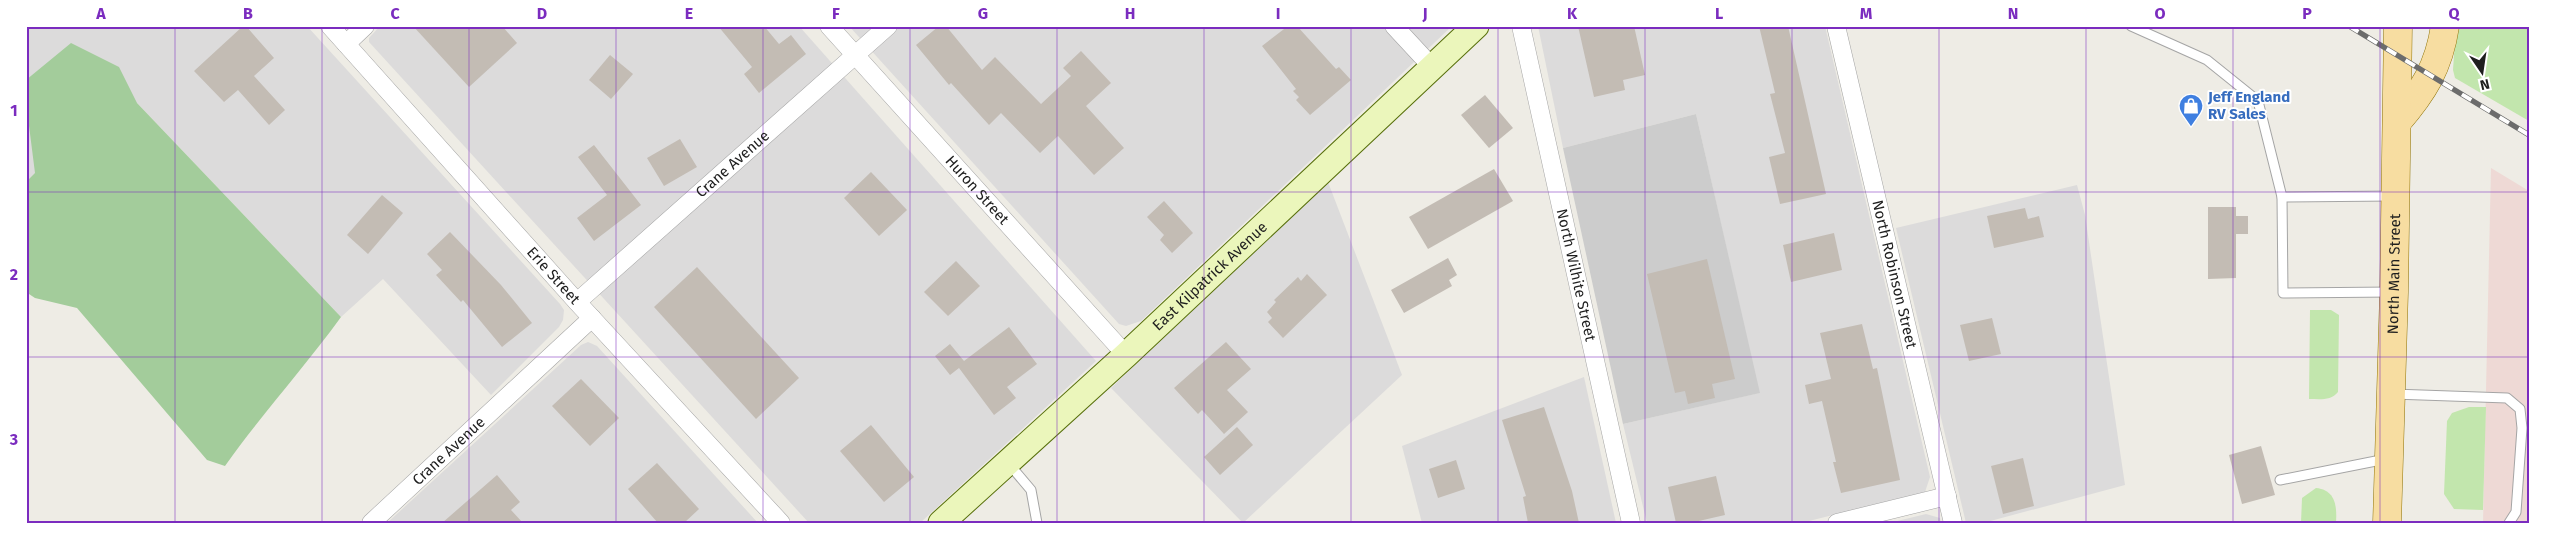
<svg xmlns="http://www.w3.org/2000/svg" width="2555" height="549" viewBox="0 0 2555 549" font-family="'Fira Sans',sans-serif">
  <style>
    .residential { fill: #dcdbdb }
    .commercial { fill: #eed9d5 }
    .religious { fill: #ccc }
    .grass { fill: #c2e6ad }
    .forest { fill: #a3cc9b }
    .building { fill: #c3bcb4 }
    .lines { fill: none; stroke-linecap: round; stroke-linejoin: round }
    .lane-casing { stroke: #a5a5a5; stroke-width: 11 }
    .street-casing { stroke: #a5a5a5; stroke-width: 19 }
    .secondary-casing { stroke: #576f0b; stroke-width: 27 }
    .primary-casing { stroke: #907408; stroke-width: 29 }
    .lane { stroke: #fff; stroke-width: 9 }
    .street { stroke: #fff; stroke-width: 18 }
    .secondary { stroke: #ebf6bb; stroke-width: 25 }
    .primary { stroke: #f7dda1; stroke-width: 28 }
    .rail-casing { stroke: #6c6c6c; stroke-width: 5.5 }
    .rail { stroke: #fff; stroke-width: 4; stroke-dasharray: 11; stroke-linecap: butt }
    .grid { fill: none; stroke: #7b2cbf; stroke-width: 1; stroke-opacity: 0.55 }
    .labels { text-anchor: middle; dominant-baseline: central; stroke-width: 4; stroke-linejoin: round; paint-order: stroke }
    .shop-label { font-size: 15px; font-weight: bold; fill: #366cbe; stroke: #fff; text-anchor: start }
    .street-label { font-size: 15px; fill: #1e1e1e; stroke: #fff }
    .neatline { fill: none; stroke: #7b2cbf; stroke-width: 2 }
    .grid-label { font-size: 16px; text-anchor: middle; font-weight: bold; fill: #7b2cbf }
  </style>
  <rect width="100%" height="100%" fill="#eeece5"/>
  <g class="residential">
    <path d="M26,26H307L560,304L564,310L563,320L559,327L491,395L383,279L341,317L137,103L26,199Z"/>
    <path d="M380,26H799L1096,361L920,523H809L369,42V38Z"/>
    <path d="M849,26H1452L1141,321L1126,326L1119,324Z"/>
    <path d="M1538,26H1825L1930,477L1925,492L1801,523H1647L1623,424L1759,393L1696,114L1563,148Z"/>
    <path d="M1328,182L1402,375L1243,523L1111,388Z"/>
    <path d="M2077,185L2085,215L2125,485L1983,523H1966L1896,228Z"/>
    <path d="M588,342L597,346L758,523H387L581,345Z"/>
    <path d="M1584,377L1616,523H1422L1402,446Z"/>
    <path d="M1926,514L1940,518L1941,523H1889Z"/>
  </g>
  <path class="commercial" d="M2491,168L2529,191V523H2483Z"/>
  <path class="religious" d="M1696,114L1760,393L1623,424L1563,148Z"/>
  <g class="grass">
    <path d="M2456,26H2529V121L2455,78L2453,70Z"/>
    <path d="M2310,310H2331L2339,315L2338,392C2331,401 2320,399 2309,399Z"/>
    <path d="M2469,407H2486L2483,510L2454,509L2444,494L2447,421L2452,413Z"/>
    <path d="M2316,488C2336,490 2337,507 2336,523H2301L2302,498Z"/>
  </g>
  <path class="forest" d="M71,43L119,67L137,103L341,317C304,368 262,414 225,466L207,460L77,308L35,298L26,292V182L35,173L26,102V80Z"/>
  <g class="building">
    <path d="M243,26H246L274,58L254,76L285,110L269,125L238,90L224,102L194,71Z"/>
    <path d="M413,26H502L517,43L469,87Z"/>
    <path d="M718,26H764L779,44L791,35L806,54L759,93L744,74L752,67Z"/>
    <path d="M939,26H946L982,70L995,57L1041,104L1071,76L1063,68L1081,51L1111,83L1086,106L1124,148L1094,175L1058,136L1040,153L1001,113L989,125L951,83L949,85L916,45Z"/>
    <path d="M1288,26H1297L1336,69L1339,67L1351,80L1310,115L1296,100L1299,97L1293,91L1296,89L1262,46Z"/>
    <path d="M1578,26H1634L1645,75L1623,80L1625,90L1594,97Z"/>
    <path d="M1759,26H1788L1826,194L1780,204L1769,157L1785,153L1770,94L1775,93Z"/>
    <path d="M610,55L633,74L611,99L589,80Z"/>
    <path d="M1485,95L1513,128L1489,148L1461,115Z"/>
    <path d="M680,139L697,167L664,186L647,158Z"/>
    <path d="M594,145L641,205L594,241L577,218L607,195L578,157Z"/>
    <path d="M1494,169L1513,201L1428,249L1409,217Z"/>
    <path d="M871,172L907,210L879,236L844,198Z"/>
    <path d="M382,195L403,213L368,254L347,235Z"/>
    <path d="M1164,201L1193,233L1172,253L1160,240L1164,235L1147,217Z"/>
    <path d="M2208,207H2236V216H2248V234H2236V278L2208,279Z"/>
    <path d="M2025,208L2028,219L2039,216L2044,237L1994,248L1987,216Z"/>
    <path d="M450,232L501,285L532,323L502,347L463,300L461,302L436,275L442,270L427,254Z"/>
    <path d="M1834,233L1842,270L1791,282L1783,245Z"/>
    <path d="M1448,258L1457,275L1449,280L1452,286L1404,313L1391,290Z"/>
    <path d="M1707,259L1735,379L1712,384L1715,398L1688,404L1685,391L1675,393L1647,274Z"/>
    <path d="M956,261L980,286L948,316L924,292Z"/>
    <path d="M697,267L799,378L756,419L654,307Z"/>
    <path d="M1307,274L1327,295L1283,338L1268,322L1272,318L1267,312L1276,302L1274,300L1298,277L1301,281Z"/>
    <path d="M1992,318L2001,354L1969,361L1960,325Z"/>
    <path d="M1862,324L1873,369L1877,368L1900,480L1841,493L1833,462H1836L1822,401L1809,404L1805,385L1831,379L1820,333Z"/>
    <path d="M1009,327L1037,364L1007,387L1016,398L994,415L959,368L950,375L935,356L950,344L964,361Z"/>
    <path d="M1226,342L1251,369L1227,390L1248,412L1224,434L1202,410L1198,414L1174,388Z"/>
    <path d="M581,379L619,418L590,446L552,406Z"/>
    <path d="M1544,407L1572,491L1579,523H1528L1523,497L1526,496L1502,420Z"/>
    <path d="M871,425L914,477L884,502L840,451Z"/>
    <path d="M1237,427L1253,445L1220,475L1204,457Z"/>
    <path d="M2261,446L2275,495L2242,504L2229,455Z"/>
    <path d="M2023,458L2034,506L2003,514L1991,466Z"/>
    <path d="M1456,460L1465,489L1438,498L1429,469Z"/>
    <path d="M657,463L699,509L684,523H658L628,489Z"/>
    <path d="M497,475L520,502L511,510L523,523H442Z"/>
    <path d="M1716,476L1725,515L1690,523H1676L1668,487Z"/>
  </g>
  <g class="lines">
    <defs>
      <g id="lane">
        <path d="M2131,26L2207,60L2258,101L2282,197L2283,293L2392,292"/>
        <path d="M2282,197L2393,196"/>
        <path d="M2393,394L2507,398L2520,409L2522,428L2516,512L2509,523"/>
        <path d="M1009,464L1031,490L1037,523"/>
        <path d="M2280,480L2386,459"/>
      </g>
      <g id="street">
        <path id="s1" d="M330,26L577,302L781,523"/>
        <path id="s2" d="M829,26L1126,355"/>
        <path d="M1394,26L1432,67"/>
        <path id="s3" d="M1521,26L1631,523"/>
        <path id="s4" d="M1836,26L1953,523"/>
        <path d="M346,44L365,26"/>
        <path id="s5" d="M577,302L888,26"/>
        <path id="s6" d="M371,523L592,318"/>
        <path d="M1837,523L1947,496"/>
      </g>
      <g id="secondary">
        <path id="s7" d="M941,523L1126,355L1476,26"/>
      </g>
      <g id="primary">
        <path d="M2397,122C2423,92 2439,67 2445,26"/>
        <path id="s8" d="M2387,523L2394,292L2398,26"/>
      </g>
    </defs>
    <use href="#lane" class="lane-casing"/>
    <use href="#street" class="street-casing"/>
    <use href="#secondary" class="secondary-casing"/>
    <use href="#primary" class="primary-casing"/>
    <use href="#lane" class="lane"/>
    <use href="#street" class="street"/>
    <use href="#secondary" class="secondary"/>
    <use href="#primary" class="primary"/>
    <defs>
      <path id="rail" d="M2349,26L2529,135"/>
    </defs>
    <use href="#rail" class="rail-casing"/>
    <use href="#rail" class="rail"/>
  </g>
  <path class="grid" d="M175,26V523M322,26V523M469,26V523M616,26V523M763,26V523M910,26V523M1057,26V523M1204,26V523M1351,26V523M1498,26V523M1645,26V523M1792,26V523M1939,26V523M2086,26V523M2233,26V523M2380,26V523M26,192H2529M26,357H2529"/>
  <defs>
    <symbol id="shop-pin" viewBox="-11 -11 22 30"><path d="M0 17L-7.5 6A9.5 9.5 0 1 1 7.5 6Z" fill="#3f7fe0" stroke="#fff"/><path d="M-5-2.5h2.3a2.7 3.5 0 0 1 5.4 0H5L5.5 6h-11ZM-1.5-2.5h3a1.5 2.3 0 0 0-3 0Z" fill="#fff"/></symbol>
  </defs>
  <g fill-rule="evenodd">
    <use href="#shop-pin" x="2177" y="92" width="28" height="38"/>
  </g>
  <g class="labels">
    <g class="shop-label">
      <text x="2208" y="97">Jeff England<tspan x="2208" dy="17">RV Sales</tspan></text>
    </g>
    <g class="street-label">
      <text stroke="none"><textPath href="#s5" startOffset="208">Crane Avenue</textPath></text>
      <text stroke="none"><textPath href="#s2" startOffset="221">Huron Street</textPath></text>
      <text stroke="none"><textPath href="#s3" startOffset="255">North Wilhite Street</textPath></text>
      <text stroke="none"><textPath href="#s4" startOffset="255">North Robinson Street</textPath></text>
      <text stroke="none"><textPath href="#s8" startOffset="249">North Main Street</textPath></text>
      <text stroke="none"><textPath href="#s1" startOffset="335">Erie Street</textPath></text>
      <text stroke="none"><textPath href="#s7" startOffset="365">East Kilpatrick Avenue</textPath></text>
      <text stroke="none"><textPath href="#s6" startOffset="106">Crane Avenue</textPath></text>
    </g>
  </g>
  <rect width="2555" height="549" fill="none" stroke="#ffffff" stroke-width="55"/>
  <g transform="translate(2482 72) rotate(167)" stroke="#ffffff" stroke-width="4" paint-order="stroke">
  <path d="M0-4L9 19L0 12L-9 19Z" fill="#1e1e1e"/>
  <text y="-8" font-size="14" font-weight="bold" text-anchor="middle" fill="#1e1e1e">N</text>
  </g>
  <rect x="28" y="28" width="2500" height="494" class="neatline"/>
  <g class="grid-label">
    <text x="101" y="19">A</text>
    <text x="248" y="19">B</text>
    <text x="395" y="19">C</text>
    <text x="542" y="19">D</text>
    <text x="689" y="19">E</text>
    <text x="836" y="19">F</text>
    <text x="983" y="19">G</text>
    <text x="1130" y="19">H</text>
    <text x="1278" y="19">I</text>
    <text x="1425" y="19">J</text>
    <text x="1572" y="19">K</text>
    <text x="1719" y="19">L</text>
    <text x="1866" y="19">M</text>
    <text x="2013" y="19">N</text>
    <text x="2160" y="19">O</text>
    <text x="2307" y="19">P</text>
    <text x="2454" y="19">Q</text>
    <text x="14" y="116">1</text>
    <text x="14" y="280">2</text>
    <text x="14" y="445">3</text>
  </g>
</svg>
